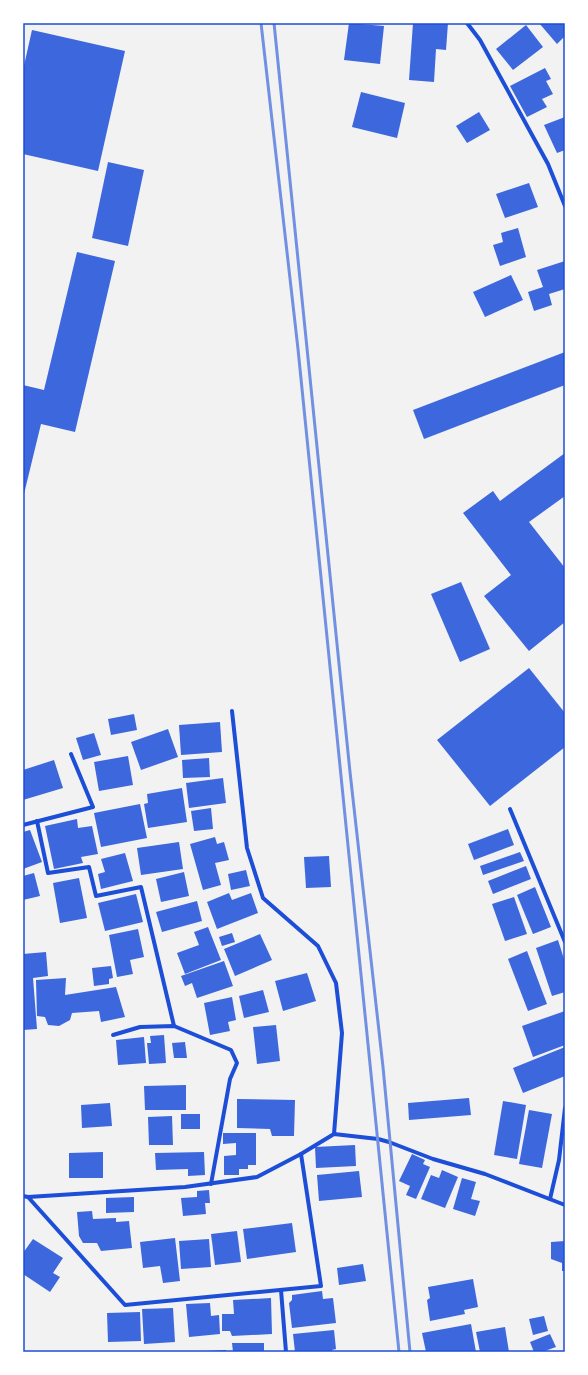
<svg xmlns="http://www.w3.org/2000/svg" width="588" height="1375" viewBox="0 0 588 1375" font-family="Inter,sans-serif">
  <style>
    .building { fill: #3d67dc }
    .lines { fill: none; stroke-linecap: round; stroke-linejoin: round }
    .minor { stroke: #1d4ed8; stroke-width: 4 }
    .rail { stroke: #7290e2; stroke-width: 3 }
    .neatline { fill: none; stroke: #1d4ed8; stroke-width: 1.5 }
  </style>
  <rect width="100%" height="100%" fill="#f2f2f2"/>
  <g class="building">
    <path d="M349,23L384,26L380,64L344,60Z"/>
    <path d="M413,23H448L446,50L436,49L434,82L409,80Z"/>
    <path d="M539,23H565V36L557,44Z"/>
    <path d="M526,25L543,47L513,70L496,49Z"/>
    <path d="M32,30L125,51L98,171L23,154V70Z"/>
    <path d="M545,68L551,79L546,81L553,94L542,99L547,107L527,117L510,86Z"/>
    <path d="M361,92L405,103L397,138L352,127Z"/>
    <path d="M479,112L490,130L467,143L456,126Z"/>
    <path d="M565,117V150L557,153L544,125Z"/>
    <path d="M108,162L144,170L128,246L92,238Z"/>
    <path d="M529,183L538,207L505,218L496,194Z"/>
    <path d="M518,228L526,257L500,266L493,245L503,242L501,233Z"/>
    <path d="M77,252L115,261L75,432L41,424L23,498V385L44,390Z"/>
    <path d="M565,261V289L549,294L552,305L534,311L528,292L543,287L537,270Z"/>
    <path d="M511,275L523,300L485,317L473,292Z"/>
    <path d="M565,352V385L424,439L413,410Z"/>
    <path d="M565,453V496L529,522L565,568V622L529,651L484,596L511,575L463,513L493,491L500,501Z"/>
    <path d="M461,582L490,649L460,662L431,594Z"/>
    <path d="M529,668L565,713V747L490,806L437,740Z"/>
    <path d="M134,714L137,730L111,735L108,719Z"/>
    <path d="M220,722L222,752L181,755L179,725Z"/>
    <path d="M168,729L178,757L141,770L131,742Z"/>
    <path d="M94,733L101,755L83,760L76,738Z"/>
    <path d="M128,756L133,785L99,791L94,762Z"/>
    <path d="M209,758L210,777L183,778L182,760Z"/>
    <path d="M54,760L63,788L23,800V770Z"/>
    <path d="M223,778L226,803L189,808L186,783Z"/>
    <path d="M182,788L187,822L148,828L144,804L148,803L147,794Z"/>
    <path d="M140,804L147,838L101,847L94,813Z"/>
    <path d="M211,808L213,829L194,831L191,811Z"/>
    <path d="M77,819L78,828L92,826L98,854L81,857L83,863L54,869L45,826Z"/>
    <path d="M508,829L514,845L474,860L468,844Z"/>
    <path d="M30,830L42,862L23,869V832Z"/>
    <path d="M215,837L217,844L224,842L229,860L215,863L221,885L203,890L190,844Z"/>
    <path d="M179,842L183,869L141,875L137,848Z"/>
    <path d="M520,852L524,861L483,875L480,866Z"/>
    <path d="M125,853L133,881L101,889L98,874L105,872L101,859Z"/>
    <path d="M329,856L331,887L306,888L304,857Z"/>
    <path d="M526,866L531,879L493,894L488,881Z"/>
    <path d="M246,870L250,886L231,890L228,874Z"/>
    <path d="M184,872L189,896L161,902L156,879Z"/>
    <path d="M34,873L40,896L23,900V876Z"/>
    <path d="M79,878L87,918L60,923L53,883Z"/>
    <path d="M535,887L551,927L533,934L517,895Z"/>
    <path d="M229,893L232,900L251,893L258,913L217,929L207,902Z"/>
    <path d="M136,894L143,922L105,931L98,903Z"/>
    <path d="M514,897L527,934L505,941L492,904Z"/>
    <path d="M197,901L202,921L162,932L156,912Z"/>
    <path d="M208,927L221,960L185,974L177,953L199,945L194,932Z"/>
    <path d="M138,929L144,957L130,960L133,974L117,977L109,935Z"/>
    <path d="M232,933L235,942L222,946L219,937Z"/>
    <path d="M260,934L272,960L235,976L224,949Z"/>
    <path d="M558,940L565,962V992L552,996L536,948Z"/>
    <path d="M527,951L547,1004L528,1011L508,959Z"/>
    <path d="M46,952L48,976L33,978L37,1029L23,1030V954Z"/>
    <path d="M224,961L233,986L197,998L192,983L185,986L181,976Z"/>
    <path d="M111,966L113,978L109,979V984L94,986L92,968Z"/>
    <path d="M307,973L316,1001L283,1011L275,981Z"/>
    <path d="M66,978L65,995L116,987L125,1017L101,1022L99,1011L72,1013L70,1020L59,1026L48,1025L45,1017L37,1016L36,980Z"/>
    <path d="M263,990L269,1012L244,1018L239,996Z"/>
    <path d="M232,997L236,1020L228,1022L230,1031L210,1035L204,1003Z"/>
    <path d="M565,1011V1045L533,1057L522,1026Z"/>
    <path d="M276,1025L280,1061L257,1064L253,1027Z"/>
    <path d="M164,1035L166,1063L149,1064L147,1043H151L150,1036Z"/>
    <path d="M144,1037L146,1063L118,1065L116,1040Z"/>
    <path d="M185,1042L187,1058H174L172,1043Z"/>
    <path d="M565,1047V1076L523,1093L513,1068Z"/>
    <path d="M186,1085V1110H145L144,1086Z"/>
    <path d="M469,1098L471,1115L409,1120L408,1103Z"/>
    <path d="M237,1099L295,1100L294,1136H272L270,1129L237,1128Z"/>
    <path d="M503,1101L526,1105L517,1159L494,1155Z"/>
    <path d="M110,1103L112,1126L82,1128L81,1105Z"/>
    <path d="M529,1110L552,1114L542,1168L519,1164Z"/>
    <rect x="181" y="1114" width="19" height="15"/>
    <path d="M172,1116L173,1145H149L148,1117Z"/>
    <path d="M223,1133H256V1165H248V1169H239V1175H224V1156L236,1155V1143L223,1144Z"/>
    <path d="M355,1145L356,1166L316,1168L315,1147Z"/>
    <path d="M103,1152V1178H69V1153Z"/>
    <path d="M204,1152L205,1175L188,1176V1169L156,1170L155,1153Z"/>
    <path d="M412,1154L425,1160L423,1164L430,1167L416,1199L406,1195L410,1186L399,1181Z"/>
    <path d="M442,1170L458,1177L445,1208L421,1199L431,1175L439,1178Z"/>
    <path d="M359,1171L362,1197L319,1201L317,1175Z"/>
    <path d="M462,1178L476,1182L471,1199L480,1201L475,1216L453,1209Z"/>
    <path d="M209,1190L210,1203H205L206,1214L183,1216L181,1198L197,1197V1191Z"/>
    <path d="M134,1197V1212L106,1213V1198Z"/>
    <path d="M92,1211L93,1219L116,1218V1222L129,1221L132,1248L101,1251L97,1243H83L79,1236L77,1212Z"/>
    <path d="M292,1223L296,1252L247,1259L243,1229Z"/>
    <path d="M237,1231L241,1262L215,1265L211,1234Z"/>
    <path d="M175,1238L180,1281L163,1283L160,1266L143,1268L140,1242Z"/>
    <path d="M33,1239L63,1258L53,1273L60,1277L50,1292L23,1274V1253Z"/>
    <path d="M209,1239L211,1267L181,1269L179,1241Z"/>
    <path d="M565,1241V1271H562V1263L551,1259V1242Z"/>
    <path d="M363,1264L366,1281L339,1285L337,1268Z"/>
    <path d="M473,1279L478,1307L464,1310L465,1314L430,1321L427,1300L430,1298L428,1287Z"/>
    <path d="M322,1291L323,1299L333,1298L336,1323L292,1328L289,1303L292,1300V1295Z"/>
    <path d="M271,1298L272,1334L232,1336L230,1331H222V1314H234L233,1300Z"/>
    <path d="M210,1303L211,1316L219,1315L220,1334L189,1337L186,1304Z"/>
    <path d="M173,1308L175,1342L144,1344L142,1309Z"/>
    <path d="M140,1312L141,1341L108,1342L107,1313Z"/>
    <path d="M544,1316L548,1331L533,1335L529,1319Z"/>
    <path d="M471,1324L476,1352H426L422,1333Z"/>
    <path d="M505,1327L509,1352H480L476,1332Z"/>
    <path d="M334,1330L336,1349L332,1350V1352H295L293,1334Z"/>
    <path d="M550,1334L556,1347L542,1352H534L530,1342Z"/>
    <path d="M232,1343H264V1352H233Z"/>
    <path d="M226,1350V1352H206V1351Z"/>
  </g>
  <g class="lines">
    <g class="minor">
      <path d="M467,23L480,40L548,164L565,206"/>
      <path d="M232,711L247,848L263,898L318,946L336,983L342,1033L334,1134"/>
      <path d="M510,809L565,942"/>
      <path d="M37,821L48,873L89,867L96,896L141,887L174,1026"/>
      <path d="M23,825L93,807L71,754"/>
      <path d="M113,1035L140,1027L174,1026L231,1050L237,1063L230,1079L211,1184"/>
      <path d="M23,1196L28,1197L185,1187L257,1177L301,1154L334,1134L378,1139L389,1142L433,1159L485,1174L565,1205"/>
      <path d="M28,1197L125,1305L321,1286L301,1154"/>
      <path d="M550,1199L559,1160L565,1108"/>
      <path d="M281,1290L286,1352"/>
    </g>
    <g class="rail">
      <path d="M261,23L298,349L399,1352"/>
      <path d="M274,23L350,772L383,1067L410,1352"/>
    </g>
  </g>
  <rect width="588" height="1375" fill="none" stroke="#ffffff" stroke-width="48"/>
  <rect x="24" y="24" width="540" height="1327" class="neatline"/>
</svg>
